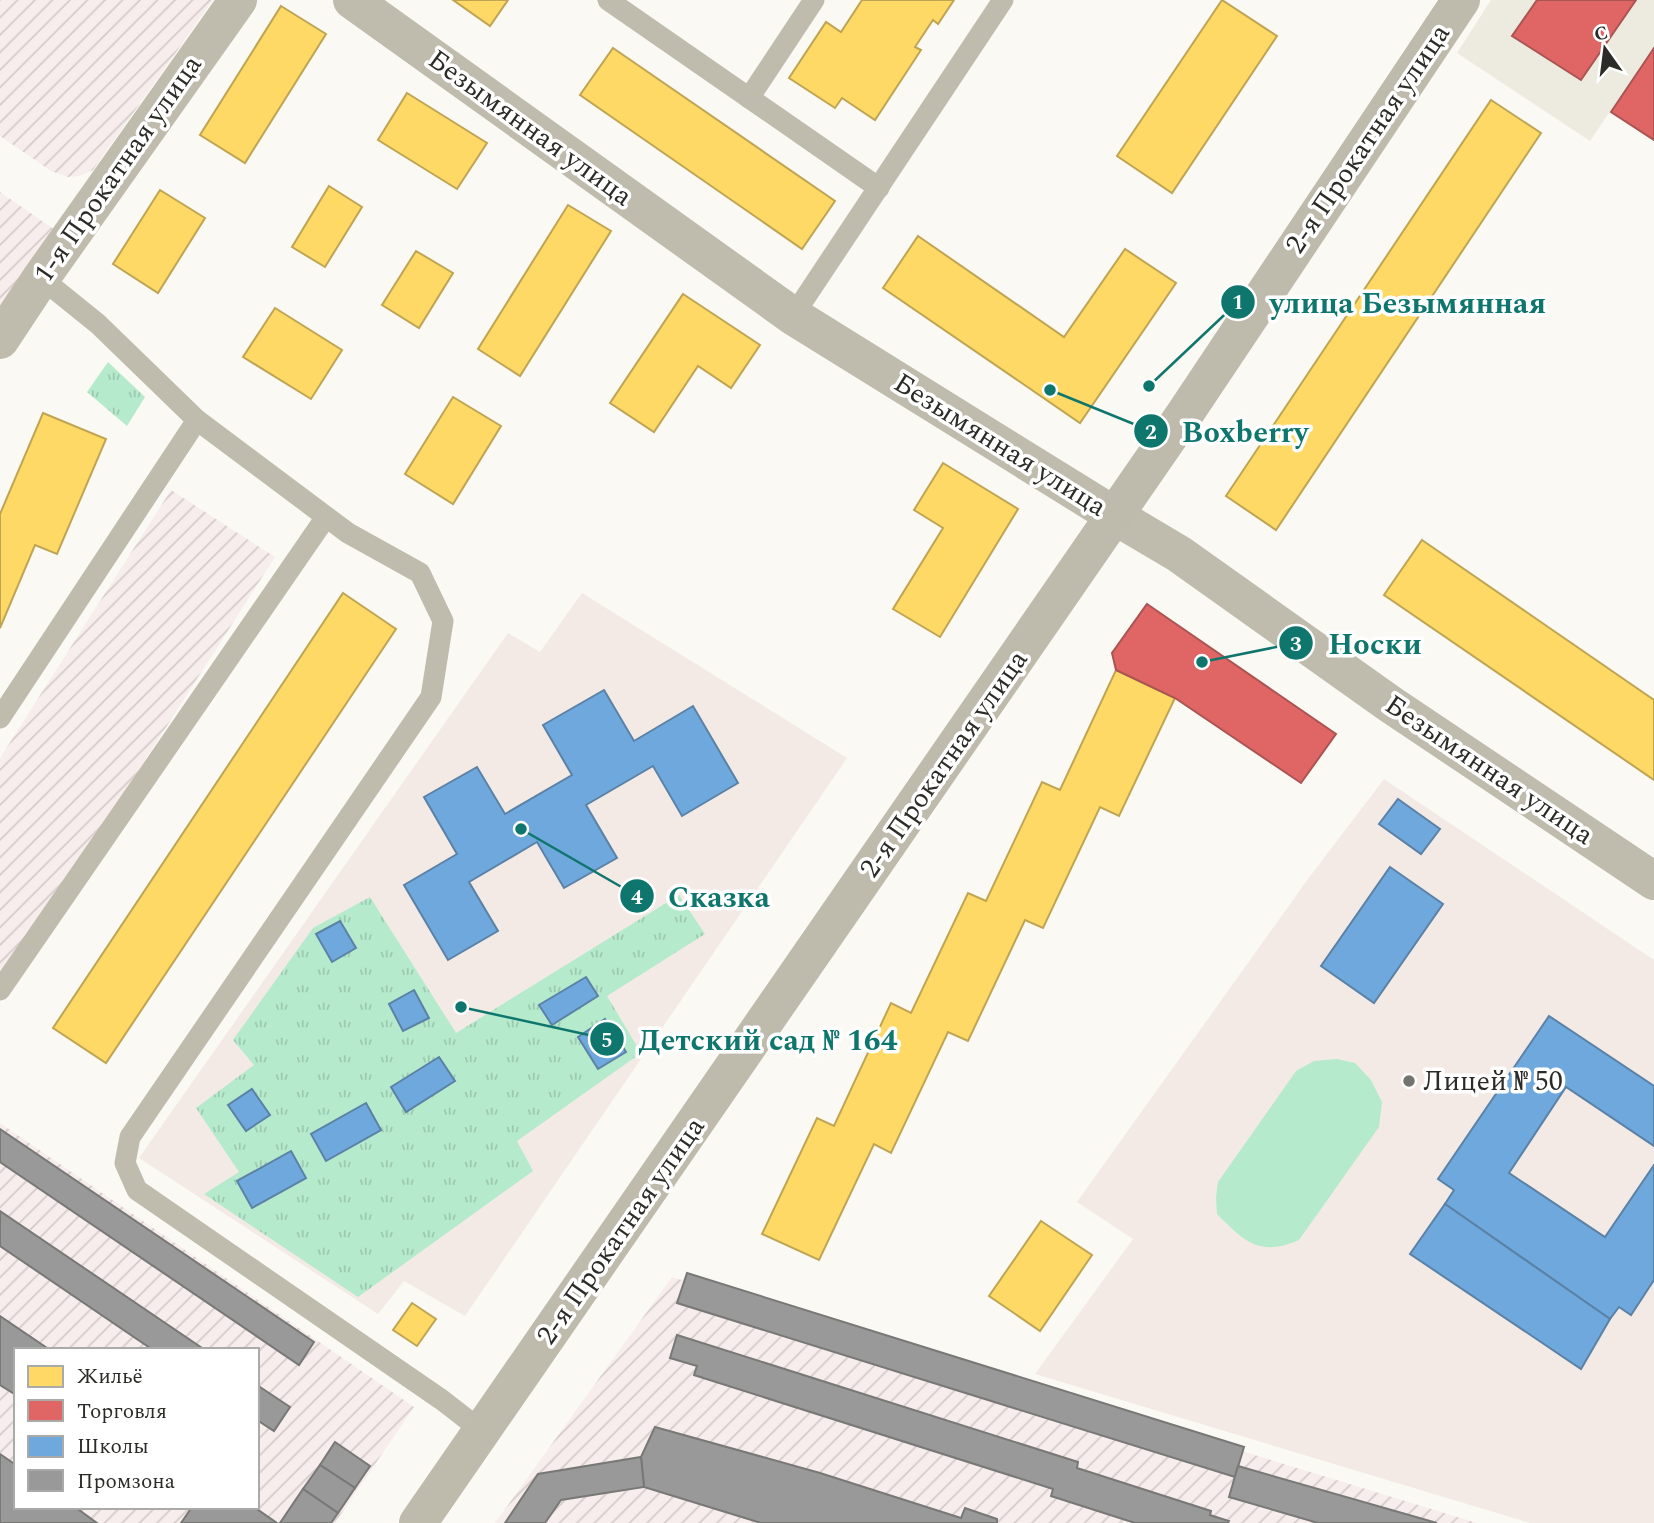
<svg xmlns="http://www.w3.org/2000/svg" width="1654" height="1523" viewBox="0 0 1654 1523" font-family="Spectral,serif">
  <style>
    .built { fill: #edebe0 }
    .industrial { fill: url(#industrial-furrows); fill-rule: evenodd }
    .education { fill: #f3eae6 }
    .park { fill: url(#park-tufts) }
    .garden { fill: #b5eacc }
    .homes { fill: #ffd966; stroke: #bfa553; stroke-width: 2 }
    .shops { fill: #e06666; stroke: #aa5453; stroke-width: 2 }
    .schools { fill: #6fa8dc; stroke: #5b82a6; stroke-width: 2 }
    .industry { fill: #999; stroke: #787877; stroke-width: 2 }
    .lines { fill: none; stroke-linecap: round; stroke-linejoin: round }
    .lane { stroke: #bfbcad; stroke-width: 21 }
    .street { stroke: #bfbcad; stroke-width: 38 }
    .secondary { stroke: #bebbad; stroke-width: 38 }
    .poi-dot { fill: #73736f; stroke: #fff; stroke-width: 2.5 }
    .labels { text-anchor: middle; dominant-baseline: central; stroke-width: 7; stroke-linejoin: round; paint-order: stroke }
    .street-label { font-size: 28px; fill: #2b2b28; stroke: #fff }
    .poi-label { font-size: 28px; fill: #2b2b28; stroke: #fff; text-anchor: start }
    .leader { fill: none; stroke: #0f766e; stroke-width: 2.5 }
    .callout-dot { fill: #0f766e; stroke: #fff; stroke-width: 2.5 }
    .mark-label { font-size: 21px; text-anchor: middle; font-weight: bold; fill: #fff }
    .callout-label { font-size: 30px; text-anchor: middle; font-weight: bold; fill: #0f766e; stroke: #fff; stroke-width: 7; stroke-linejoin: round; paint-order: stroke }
  </style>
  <defs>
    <pattern id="industrial-furrows" width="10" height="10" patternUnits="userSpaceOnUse" patternTransform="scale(1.75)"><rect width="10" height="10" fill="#f7edec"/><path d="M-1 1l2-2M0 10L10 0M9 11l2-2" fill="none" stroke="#d4cbca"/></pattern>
    <pattern id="park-tufts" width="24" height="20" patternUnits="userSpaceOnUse" patternTransform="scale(1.75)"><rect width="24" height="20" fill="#b5eacc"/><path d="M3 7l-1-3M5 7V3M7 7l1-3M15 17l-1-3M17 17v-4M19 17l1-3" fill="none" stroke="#9cc9af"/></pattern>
  </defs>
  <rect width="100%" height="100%" fill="#faf9f4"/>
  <path class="built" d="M1491,0H1654V46L1590,141L1457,53Z"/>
  <g class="industrial">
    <path d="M0,0H213L93,170L79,176L68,177L51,171L0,136Z"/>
    <path d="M0,192L58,232L0,320Z"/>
    <path d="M171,490L275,557L0,987V758Z"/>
    <path d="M0,1123L414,1407L335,1523H0ZM16,1350H257V1507H16Z"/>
    <path d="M672,1277L1477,1523H495Z"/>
  </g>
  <g class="education">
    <path d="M582,593L847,758L465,1316L404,1281L378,1314L139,1158L508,633L540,652Z"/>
    <path d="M1384,779L1654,960V1523H1530L1035,1374L1133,1239L1077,1202L1308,879Z"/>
  </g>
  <g class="park">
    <path d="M108,362L145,397L127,426L87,392Z"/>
    <path d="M679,895L705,934L607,996L641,1053L517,1141L533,1171L358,1297L204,1194L239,1172L196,1108L254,1065L233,1040L313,928L370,897L456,1033Z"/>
  </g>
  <path class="garden" d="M1337,1059L1355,1063L1371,1080L1382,1102L1379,1127L1299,1240C1259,1257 1245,1242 1217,1214L1216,1197L1218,1182L1296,1071L1314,1061Z"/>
  <g class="homes">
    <path d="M453,0H508L490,26Z"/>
    <path d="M862,0H954L938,24L933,20L915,47L921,50L875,120L842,98L835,108L789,78L826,22L841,32Z"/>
    <path d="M1222,0L1277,36L1172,193L1117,156Z"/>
    <path d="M281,6L326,34L245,163L200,135Z"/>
    <path d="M613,48L835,201L802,249L580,95Z"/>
    <path d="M407,93L487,143L457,189L378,140Z"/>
    <path d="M1491,100L1541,133L1276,530L1226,496Z"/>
    <path d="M329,186L362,207L325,267L292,247Z"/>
    <path d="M160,190L205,218L158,293L113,264Z"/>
    <path d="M568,205L611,231L520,376L478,349Z"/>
    <path d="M918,236L1064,337L1125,249L1176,283L1080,423L883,288Z"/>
    <path d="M416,251L453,273L419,328L382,305Z"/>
    <path d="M683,294L760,345L731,388L698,366L654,432L610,403Z"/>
    <path d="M275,308L342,350L311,399L243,357Z"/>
    <path d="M453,397L501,426L453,504L405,474Z"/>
    <path d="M43,413L106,439L57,554L35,545L0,628V514Z"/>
    <path d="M943,463L1018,509L940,637L893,609L943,528L914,510Z"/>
    <path d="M1422,540L1654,700V780L1384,595Z"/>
    <path d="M343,593L396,629L106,1063L53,1028Z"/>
    <path d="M1116,670L1175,698L1119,816L1100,807L1043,928L1025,920L968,1041L948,1032L891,1153L874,1144L819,1260L762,1234L817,1118L834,1126L891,1003L911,1013L968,893L986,901L1042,782L1060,790Z"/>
    <path d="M1041,1221L1092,1255L1040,1331L989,1296Z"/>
    <path d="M412,1303L436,1319L417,1346L393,1330Z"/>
  </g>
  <g class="shops">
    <path d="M1537,0H1636L1581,80L1512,36Z"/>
    <path d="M1654,48V140L1611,112Z"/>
    <path d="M1147,604L1336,734L1301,783L1175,698L1116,670L1112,653Z"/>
  </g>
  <g class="schools">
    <path d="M604,690L634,741L693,706L738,783L682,816L653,766L586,805L617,858L564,888L537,842L469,882L498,931L448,960L404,885L457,854L424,797L477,767L505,814L572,775L543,725Z"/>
    <path d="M1398,799L1440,829L1421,854L1379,824Z"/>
    <path d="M1390,867L1443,904L1374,1003L1321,966Z"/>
    <path d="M340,921L356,948L332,962L316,934Z"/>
    <path d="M586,977L598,996L552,1025L539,1005Z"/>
    <path d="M414,990L429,1018L403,1031L389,1004Z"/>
    <path d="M1549,1016L1654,1086V1146L1566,1087L1509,1173L1605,1237L1654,1165V1280L1631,1315L1619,1307L1610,1319L1445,1204L1454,1190L1438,1179Z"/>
    <path d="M605,1019L626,1052L598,1069L578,1037Z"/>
    <path d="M439,1057L455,1081L406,1112L391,1087Z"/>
    <path d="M252,1089L270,1115L246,1131L228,1105Z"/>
    <path d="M366,1103L381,1130L326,1161L311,1134Z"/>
    <path d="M291,1151L306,1178L252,1208L237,1181Z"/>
    <path d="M1445,1204L1610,1319L1581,1369L1410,1254Z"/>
  </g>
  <g class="industry">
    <path d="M0,1129L314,1342L299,1365L0,1162Z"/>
    <path d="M0,1211L205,1350H153L0,1246Z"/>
    <path d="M687,1273L1244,1447L1235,1477L677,1303Z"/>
    <path d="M0,1316L50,1350H16V1395L0,1385Z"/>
    <path d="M677,1335L1078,1462L1077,1468L1211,1511L1210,1515L1229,1521L1228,1523H1135L1051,1496L1053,1489L694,1375L697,1366L670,1358Z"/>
    <path d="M257,1385L290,1407L274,1431L257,1420Z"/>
    <path d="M655,1427L820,1473L961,1518L965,1508L997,1519V1523H761L644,1487L641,1457Z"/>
    <path d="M335,1442L370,1466L355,1488L320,1465Z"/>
    <path d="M0,1454L16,1465V1507H75L97,1523H0Z"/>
    <path d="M641,1457L644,1487L561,1500L545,1523H505L538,1474Z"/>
    <path d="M320,1465L355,1488L338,1513L303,1489Z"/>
    <path d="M1238,1466L1437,1523H1318L1229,1497Z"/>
    <path d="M303,1489L338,1513L331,1523H280Z"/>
    <path d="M192,1507H254L277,1523H181Z"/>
  </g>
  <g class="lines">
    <g class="lane">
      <path d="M608,0L879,188"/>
      <path d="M749,98L814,0"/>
      <path d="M41,278L98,324L197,420L348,533L420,573L443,621L431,697L130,1137L125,1163L137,1190L442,1400L482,1431"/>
      <path d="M793,316L1003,0"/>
      <path d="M0,718L197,420"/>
      <path d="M0,990L326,517"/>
    </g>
    <g class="street">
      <path d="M352,0L793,316L1115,516L1179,554L1390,704L1654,881"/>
      <path d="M0,340L41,278L238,0"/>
    </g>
    <path class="secondary" d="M418,1523L1184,415L1461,0"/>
  </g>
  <circle class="poi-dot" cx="1409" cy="1081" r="7"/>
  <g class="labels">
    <g class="street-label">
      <text transform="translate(530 128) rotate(36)">Безымянная улица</text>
      <text transform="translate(1368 139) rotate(-56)">2-я Прокатная улица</text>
      <text transform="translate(118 169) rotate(-55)">1-я Прокатная улица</text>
      <text transform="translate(1000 445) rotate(32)">Безымянная улица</text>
      <text transform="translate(944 764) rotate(-55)">2-я Прокатная улица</text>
      <text transform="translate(1489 770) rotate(34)">Безымянная улица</text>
      <text transform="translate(621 1231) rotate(-55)">2-я Прокатная улица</text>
    </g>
    <g class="poi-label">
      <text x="1423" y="1081">Лицей № 50</text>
    </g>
  </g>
  <path class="leader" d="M1149 386L1238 302M1050 390L1151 431M1202 662L1296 643M521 829L637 896M461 1007L607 1039"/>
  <g class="callout-dot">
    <circle cx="1149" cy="386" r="7"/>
    <circle cx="1050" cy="390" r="7"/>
    <circle cx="1202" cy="662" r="7"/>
    <circle cx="521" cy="829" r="7"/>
    <circle cx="461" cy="1007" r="7"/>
    <circle cx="1238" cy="302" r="18"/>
    <circle cx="1151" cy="431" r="18"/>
    <circle cx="1296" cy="643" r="18"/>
    <circle cx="637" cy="896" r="18"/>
    <circle cx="607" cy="1039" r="18"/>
  </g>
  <g class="mark-label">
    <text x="1238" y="309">1</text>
    <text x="1151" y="439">2</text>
    <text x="1296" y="651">3</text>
    <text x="637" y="904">4</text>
    <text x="607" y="1047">5</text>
  </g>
  <g class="callout-label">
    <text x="1408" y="313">улица Безымянная</text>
    <text x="1245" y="442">Boxberry</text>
    <text x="1375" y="654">Носки</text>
    <text x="719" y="907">Сказка</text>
    <text x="768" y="1050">Детский сад № 164</text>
  </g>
  <rect x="14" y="1348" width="245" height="161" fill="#ffffff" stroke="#aaaaa9" stroke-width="2"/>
  <rect x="28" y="1366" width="35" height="21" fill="#ffd966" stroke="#aaaaa9" stroke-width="2"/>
  <text x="77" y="1383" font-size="21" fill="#2b2b28">Жильё</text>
  <rect x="28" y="1400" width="35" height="21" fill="#e06666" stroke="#aaaaa9" stroke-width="2"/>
  <text x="77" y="1418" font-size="21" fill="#2b2b28">Торговля</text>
  <rect x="28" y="1436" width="35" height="21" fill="#6fa8dc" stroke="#aaaaa9" stroke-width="2"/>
  <text x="77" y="1453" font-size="21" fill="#2b2b28">Школы</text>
  <rect x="28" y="1470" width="35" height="21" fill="#999999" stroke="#aaaaa9" stroke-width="2"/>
  <text x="77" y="1488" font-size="21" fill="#2b2b28">Промзона</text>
  <g transform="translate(1605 49) rotate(346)" stroke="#ffffff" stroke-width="5" paint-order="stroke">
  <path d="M0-5L12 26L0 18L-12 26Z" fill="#2b2b28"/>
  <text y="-10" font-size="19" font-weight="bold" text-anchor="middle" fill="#2b2b28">С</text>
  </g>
</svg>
